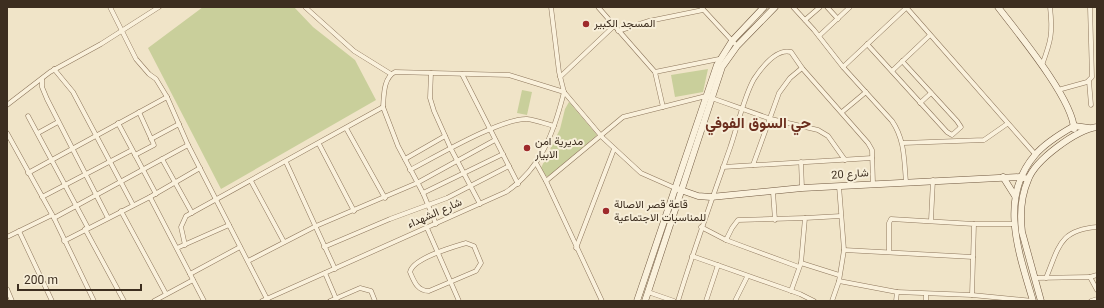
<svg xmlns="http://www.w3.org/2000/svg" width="1104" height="308" viewBox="0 0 1104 308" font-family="Georgia,Vazirmatn,serif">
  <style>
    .green { fill: #c9cf9b }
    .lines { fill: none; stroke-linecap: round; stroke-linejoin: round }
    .street-casing { stroke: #8d765c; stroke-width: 5 }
    .secondary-casing { stroke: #6f573f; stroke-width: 7 }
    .street { stroke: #faf1dc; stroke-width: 4 }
    .secondary { stroke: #faf1dc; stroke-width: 6 }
    .poi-dot { fill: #9e2a2b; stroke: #f7eed8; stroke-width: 1.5 }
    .labels { text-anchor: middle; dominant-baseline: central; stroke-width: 4; stroke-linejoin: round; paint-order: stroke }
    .poi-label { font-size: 11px; fill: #3d2e20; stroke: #f7eed8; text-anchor: start }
    .street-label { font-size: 11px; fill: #3d2e20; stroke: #f7eed8 }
    .district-label { font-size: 15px; font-weight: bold; fill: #6b2e1e; stroke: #f7eed8 }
  </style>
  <rect width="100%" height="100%" fill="#f0e4c8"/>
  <g class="green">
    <path d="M203,7H294L313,27L355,60L376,100L221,189L148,48Z"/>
    <path d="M708,69L703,92L675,97L671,75Z"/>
    <path d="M522,90L532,92L527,115L517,113Z"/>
    <path d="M569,102L597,135L549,176H546L541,168L560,129L565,109Z"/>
  </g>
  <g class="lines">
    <defs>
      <g id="street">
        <path d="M110,7L136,59L149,74L156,79L167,97L188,145L268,301"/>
        <path d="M305,7L354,51L391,74"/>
        <path d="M551,7L559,72L564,92L602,137L641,173L675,188"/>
        <path d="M598,7L655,72L663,107"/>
        <path d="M701,7L737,46"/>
        <path d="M793,7L814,30L843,67L892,121C905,140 904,160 906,182"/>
        <path d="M827,7L838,19"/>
        <path d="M906,7L1035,154"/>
        <path d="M805,20L820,7"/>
        <path d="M618,31L649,21L703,10"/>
        <path d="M819,36L850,7"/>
        <path d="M867,44L947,132L952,135L961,127L957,121L902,61"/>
        <path d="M1042,65C1051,41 1053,33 1050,7"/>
        <path d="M843,67L906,8"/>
        <path d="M54,69L73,92L133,205"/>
        <path d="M892,71L929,36"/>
        <path d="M655,72L719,59"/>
        <path d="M431,73L430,98L434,111L451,149L480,204"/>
        <path d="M462,74L518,184"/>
        <path d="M560,77L614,26"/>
        <path d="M42,79V87L47,99L108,218"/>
        <path d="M1089,81L1091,105"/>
        <path d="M1058,90L1087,82L1092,77L1090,7"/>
        <path d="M920,103L931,93"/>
        <path d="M7,105L50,72L101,44L159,7"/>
        <path d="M383,107L398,146L423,193L436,224"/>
        <path d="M842,112L866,92"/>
        <path d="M28,116L88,228"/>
        <path d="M118,123L156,194"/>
        <path d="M346,128L385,198"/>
        <path d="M7,133L54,218L94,301"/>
        <path d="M38,133L58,122"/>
        <path d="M151,139L179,124"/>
        <path d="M903,143L984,140L1007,124"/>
        <path d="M319,144L354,211"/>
        <path d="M135,155L154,145L139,112"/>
        <path d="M162,159L192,213"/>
        <path d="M405,159L445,136"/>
        <path d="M286,162L335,269"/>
        <path d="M801,162L802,188"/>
        <path d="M536,163L546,181L623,117L706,96L771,119L818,130L828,136L845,160"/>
        <path d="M753,165L779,93L790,78L802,68"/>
        <path d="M723,167L872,158"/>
        <path d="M410,170C435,157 501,118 527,119C536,120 546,124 554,126"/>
        <path d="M28,173L167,97"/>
        <path d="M251,181L284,242"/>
        <path d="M546,181L602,301"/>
        <path d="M839,186L844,250L839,281L897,292L896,301"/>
        <path d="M773,192L775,220"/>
        <path d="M423,193L503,154"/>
        <path d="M42,197L132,150"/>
        <path d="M150,197L204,301"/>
        <path d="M121,211L166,294"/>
        <path d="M54,218L188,145"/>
        <path d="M931,220L933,180"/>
        <path d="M974,224H1014"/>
        <path d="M701,227L726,240L732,228L738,220L805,218"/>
        <path d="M427,228L459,301"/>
        <path d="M85,229L124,301"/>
        <path d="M19,231L52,301"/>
        <path d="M7,237L52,215"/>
        <path d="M726,240L799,267"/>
        <path d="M64,241L150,197L200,168"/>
        <path d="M466,243L474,246L481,263L476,271L429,291C417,291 414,281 410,272C413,258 453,247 466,243Z"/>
        <path d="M185,245L181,227L186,216L383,107C384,96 383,78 395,72L509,75L564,92"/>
        <path d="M324,247L390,219L447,198L509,166"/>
        <path d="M177,248L229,225"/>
        <path d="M576,248L614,149"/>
        <path d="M844,250L973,257"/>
        <path d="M889,252V223L891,219L974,224L972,295"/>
        <path d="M692,256L800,294L814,301"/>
        <path d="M248,261L316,226L417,183L495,140"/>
        <path d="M801,263L839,275"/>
        <path d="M325,273L337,301"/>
        <path d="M190,274L240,247"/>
        <path d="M1090,277L1097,275"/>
        <path d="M1035,278L1090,277L1097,290"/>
        <path d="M1046,278C1059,247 1059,230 1097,227"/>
        <path d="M7,289L12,301"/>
        <path d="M791,291L801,263L805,218L841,216"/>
        <path d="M648,292L674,301"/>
        <path d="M897,292L972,295L1033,301"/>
        <path d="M154,301L193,280"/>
        <path d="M262,301L506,192C541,169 554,132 564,92"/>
        <path d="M330,301L360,288L371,291L375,301"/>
        <path d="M678,301C694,249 712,199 730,148C737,128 744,96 754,79C762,67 776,48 791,52L802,68L868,143L872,150L873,184"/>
        <path d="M706,301L718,265"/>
        <path d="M735,301L747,277"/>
        <path d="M832,301L839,281"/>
        <path d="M926,301V294"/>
        <path d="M1091,301L1097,299"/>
      </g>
      <g id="secondary">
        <path d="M998,7C1017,32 1073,99 1074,129"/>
        <path d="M1003,177L1015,196"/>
        <path d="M675,188L698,196L711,197L802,188L1020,177L1028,179"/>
        <path d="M637,301L717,65L732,41L764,7"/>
        <path d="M645,301L722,67L737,46L775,7"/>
        <path d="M1033,301C1019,253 998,198 1035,155C1045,143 1060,134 1074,126L1089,128"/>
        <path d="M1041,301L1022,232C1020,215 1021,196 1028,180C1035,160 1076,130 1097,127"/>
      </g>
    </defs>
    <use href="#street" class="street-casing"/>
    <use href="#secondary" class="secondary-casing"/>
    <use href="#street" class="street"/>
    <use href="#secondary" class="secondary"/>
  </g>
  <g class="poi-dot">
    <circle cx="586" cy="24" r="4"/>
    <circle cx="527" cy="148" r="4"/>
    <circle cx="606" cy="211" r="4"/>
  </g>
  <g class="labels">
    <g class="poi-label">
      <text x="594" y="24">المسجد الكبير</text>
      <text x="535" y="142">مديرية امن<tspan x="535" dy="13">الابيار</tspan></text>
      <text x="614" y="205">قاعة قصر الاصالة<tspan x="614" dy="13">للمناسبات الاجتماعية</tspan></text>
    </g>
    <g class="street-label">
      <text transform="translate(850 175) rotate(-4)">شارع 20</text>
      <text transform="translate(435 214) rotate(-24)">شارع الشهداء</text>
    </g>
    <g class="district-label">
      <text x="758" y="124">حي السوق الفوفي</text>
    </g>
  </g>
  <rect width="1104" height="308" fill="none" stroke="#3d2e20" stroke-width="16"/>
  <path d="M18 284v6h123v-6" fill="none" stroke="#3d2e20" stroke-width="2"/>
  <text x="24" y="284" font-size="12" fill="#3d2e20" stroke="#f7eed8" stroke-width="3" paint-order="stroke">200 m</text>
</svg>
